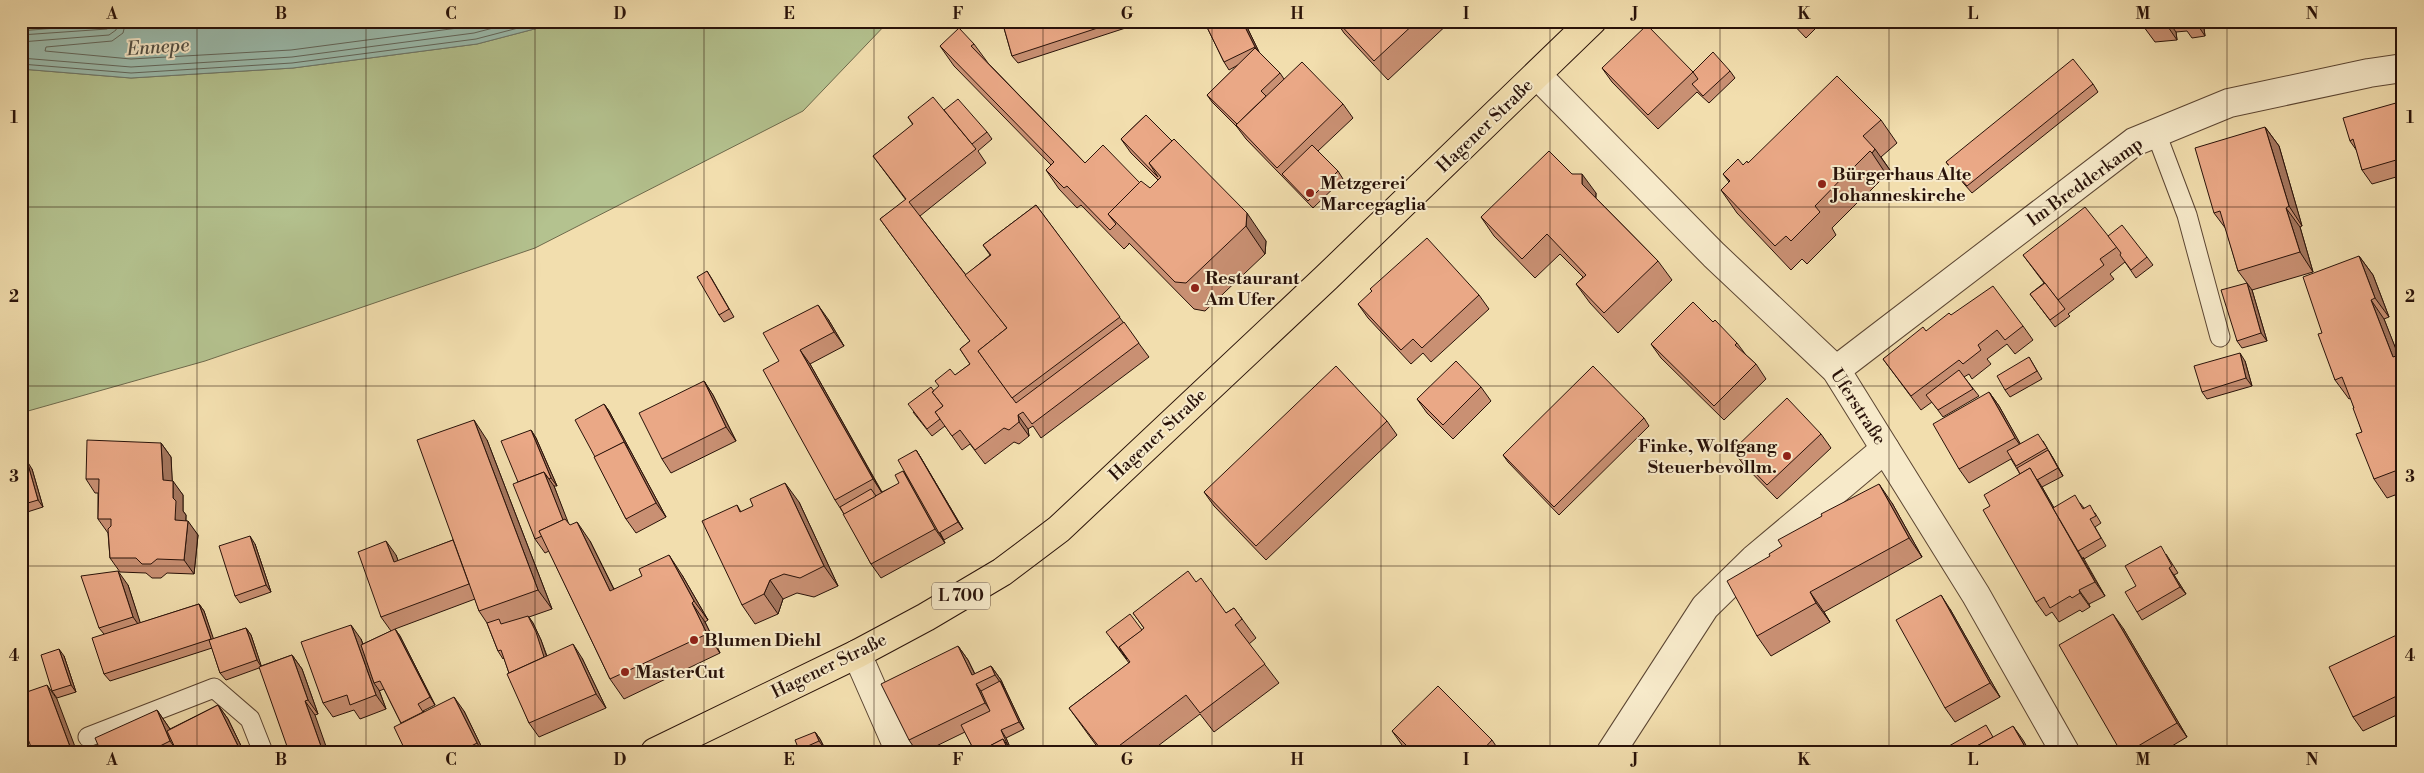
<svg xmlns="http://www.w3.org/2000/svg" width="2424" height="773" viewBox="0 0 2424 773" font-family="'Libre Bodoni',serif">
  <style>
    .green { fill: #b4c28f; stroke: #6e6a4c }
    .water { fill: #9bbcae; stroke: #6d786c }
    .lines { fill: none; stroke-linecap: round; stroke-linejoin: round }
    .shore { stroke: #62675c; stroke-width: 1 }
    .service-casing { stroke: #5b4532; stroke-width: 21 }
    .minor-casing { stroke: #5b4532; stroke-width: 30 }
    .primary-casing { stroke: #291209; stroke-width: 30 }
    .service { stroke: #f7eaca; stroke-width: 19 }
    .minor { stroke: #f7eaca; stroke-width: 28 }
    .primary { stroke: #f2deae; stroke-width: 28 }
    .wall { fill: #c99073; stroke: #291209 }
    .shaded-wall { fill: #a4765e; stroke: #291209 }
    .building { fill: #eaa886; stroke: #291209 }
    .grid { fill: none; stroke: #291209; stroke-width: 1; stroke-opacity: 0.55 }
    .poi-dot { fill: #8f2418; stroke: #f7eaca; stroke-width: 2 }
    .labels { text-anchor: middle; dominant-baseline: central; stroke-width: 4; stroke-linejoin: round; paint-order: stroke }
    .shield { fill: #f7eaca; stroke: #675343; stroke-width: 1 }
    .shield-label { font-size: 16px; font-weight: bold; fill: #291209 }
    .street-label { font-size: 18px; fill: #291209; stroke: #f7eaca }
    .poi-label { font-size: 18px; font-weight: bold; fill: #291209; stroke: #f7eaca; text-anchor: start }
    .water-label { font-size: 19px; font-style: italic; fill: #514e43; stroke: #f7eaca }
    .neatline { fill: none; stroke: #291209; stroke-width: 2 }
    .grid-label { font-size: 16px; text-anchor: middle; font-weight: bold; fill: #291209 }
  </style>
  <rect width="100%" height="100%" fill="#f2deae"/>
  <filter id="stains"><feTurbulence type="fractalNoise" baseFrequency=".004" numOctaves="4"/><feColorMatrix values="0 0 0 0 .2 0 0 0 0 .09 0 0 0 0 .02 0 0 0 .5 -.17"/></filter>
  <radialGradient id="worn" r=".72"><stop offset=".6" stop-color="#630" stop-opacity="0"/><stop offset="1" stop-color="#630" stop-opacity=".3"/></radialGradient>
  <g class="green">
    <path d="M21,21H137L21,31Z"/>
    <path d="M565,21H889L803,111L535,248L205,361L21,413V69L131,78L293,68L477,44Z"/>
  </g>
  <path class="water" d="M137,21H565L477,44L293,68L131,78L21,69V31Z"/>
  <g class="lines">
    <g class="shore">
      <path d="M126,21L123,33L112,41L46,47L45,51L131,59L291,50L473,26L491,21"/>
      <path d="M21,35L107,29L111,26L112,21"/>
      <path d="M21,42L109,35L116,30L118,21"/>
      <path d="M21,58L131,67L292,57L474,33L520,21"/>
      <path d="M21,64L131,73L292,63L476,39L545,21"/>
    </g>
    <defs>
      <g id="service">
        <path d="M2156,133L2187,215L2220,337"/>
        <path d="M88,737L214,688L250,719L263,752"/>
      </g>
      <g id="minor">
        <path d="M1538,76L1714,255L1836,370L1976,595L2065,752"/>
        <path d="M1836,370L2134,142L2229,103L2369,73L2403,68"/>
        <path d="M857,654L900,752"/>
        <path d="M1611,752L1705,607L1754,559L1885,449"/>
      </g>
      <path id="primary" d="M655,752L857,654L926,617L1002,572L1059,529L1327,277L1592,21"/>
    </defs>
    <use href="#service" class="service-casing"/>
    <use href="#minor" class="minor-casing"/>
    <use href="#primary" class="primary-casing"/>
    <use href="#service" class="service"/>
    <use href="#minor" class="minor"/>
    <use href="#primary" class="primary"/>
  </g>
  <g class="wall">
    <path d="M1002,21H1147L1018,63L1012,56Z"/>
    <path d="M1204,21H1244L1259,52L1280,73L1284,79L1343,104L1353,118L1318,151L1338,171L1343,179L1313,208L1246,139L1237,127L1212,102L1207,95L1238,65L1229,70L1224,62Z"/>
    <path d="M1336,21H1451L1388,80L1344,33Z"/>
    <path d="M1790,21H1823L1806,38Z"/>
    <path d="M1947,21H1959L1952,27Z"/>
    <path d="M2141,21H2203L2205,36L2192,38L2187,31L2176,32L2177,40L2155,42L2141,23Z"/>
    <path d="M974,44L988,63L1085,163L1140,183L1150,188L1158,180L1131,153L1121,139L1146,115L1266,241L1265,254L1205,311L1194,309L1129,243V244L1124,249L1081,205L1077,208L1059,189L1046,170L1051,165L954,66L940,46Z"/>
    <path d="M1602,68L1693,72L1730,71L1735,78L1709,103L1697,92L1658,129L1612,82Z"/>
    <path d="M2093,84L2098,92L1972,193L1951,169L1946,162Z"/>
    <path d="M2403,101V175L2372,184L2362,170L2357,151L2350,141Z"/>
    <path d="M944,110L987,132L992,139L978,151L986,163L920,216L966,275L990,255L983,245L1036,205L1149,357L1041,438L1033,426L1028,429L1029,436L1019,444L1014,442L985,464L970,444L962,450L945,426L932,436L913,412L934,391L970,364L960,349L970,341L880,219L906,200L873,156L913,125L908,117Z"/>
    <path d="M1881,120L1897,143L1881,157L1892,173L1888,177L1886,175L1870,191L1871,193L1867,196L1866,194L1832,228L1836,235L1807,264L1802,259L1791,270L1737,213L1721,190L1729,182L1723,174L1748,163Z"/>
    <path d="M2265,127L2279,146L2302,226L2300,227L2313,272L2252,290L2267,341L2242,348L2237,341L2247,283L2238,271L2226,229L2214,213Z"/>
    <path d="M1572,174L1596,193V198L1658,261L1672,280L1618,333L1590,303L1576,284L1583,277L1560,254L1535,278L1494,236L1481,217Z"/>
    <path d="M2108,236L2147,257L2153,265L2136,278L2125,262L2110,274L2114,279L2068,314L2070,316L2055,327L2030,294L2044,283L2023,255Z"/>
    <path d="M2359,256L2373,275L2389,317L2384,319L2398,355L2403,361V492L2387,498L2374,479L2362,432L2354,408L2351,398L2349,399L2335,380L2322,333Z"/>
    <path d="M707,271L712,279L734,317L724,322L719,315Z"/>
    <path d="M1479,295L1489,309L1431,362L1423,353L1411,364L1368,318L1358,304Z"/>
    <path d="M828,319L844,346L810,364L882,492L909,479L916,450L921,458L963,529L944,540L940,533L945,543L881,578L871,564L844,514L835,500L779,361Z"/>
    <path d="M1713,322L1737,343L1746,355L1756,364L1766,379L1724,420L1661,358L1651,344Z"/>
    <path d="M2023,326L2033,340L2015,354L2007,344L1987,359L1991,364L1972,379L1969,374L1964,377L1979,396L1943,417L1932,402L1921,410L1883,359L1926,331Z"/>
    <path d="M2029,357L2042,379L2010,397L2005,390Z"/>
    <path d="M2245,361L2252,386L2207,399L2202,392Z"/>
    <path d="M704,381L713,395L736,441L671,473L662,459Z"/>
    <path d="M1481,387L1491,401L1453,439L1427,413L1417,399Z"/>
    <path d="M1989,392L1999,406L2020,444L2043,441L2053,458L2063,476L2042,487L2054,508L2080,503L2084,508L2095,513L2101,523L2095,527L2106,546L2084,559L2083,557L2105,596L2089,604L2090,607L2082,612L2080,610L2059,622L2052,612L2046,616L2036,602L1990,506L2020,474L2011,459L1969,483L1959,469Z"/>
    <path d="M604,404L609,411L666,517L636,533L626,519L595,457Z"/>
    <path d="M1644,418L1649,426L1559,515L1508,462L1503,455Z"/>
    <path d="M1387,421L1397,435L1266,560L1214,506L1204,492Z"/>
    <path d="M531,430L536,438L557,486H554L568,524L590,541L614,589L682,575L708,620L705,622L720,653L624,699L610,679L549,551L545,553L535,539L518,482Z"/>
    <path d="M1821,434L1831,448L1777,499L1743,464L1733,450Z"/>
    <path d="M487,440L552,609L529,617L533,623L541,640L547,656L582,658L606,708L539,737L529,723L509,673L504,658L503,659L498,651L487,623L479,611L475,599L395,629L400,636L435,705L423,711L424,712L464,711L484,752H406L401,723L384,689L379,691V690L386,709L360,719L354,710L333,717L323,703L361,639L363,644L391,631L381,617L396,555L398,561L453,540Z"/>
    <path d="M161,443L171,457L172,481L183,495V511L186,515V520L198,535L194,574L167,573L161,578H152L146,573L120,572L110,558L108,533L98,519V493H95L86,479Z"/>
    <path d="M21,463L32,469L43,507L21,514Z"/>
    <path d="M799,502L838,586L814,597L797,593L783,599L778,614L755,624L742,605L737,505L741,512Z"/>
    <path d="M1892,503L1922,557L1824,612L1830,622L1771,656L1757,636L1770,556Z"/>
    <path d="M255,544L271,592L240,603L235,596Z"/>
    <path d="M2166,554L2178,573L2174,575L2186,594L2142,620L2137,612L2136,586Z"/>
    <path d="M1196,582L1226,613L1234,608L1256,638L1249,644L1279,683L1214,732L1200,714L1150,752H1101L1069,708L1129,663L1111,639L1142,630L1144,628L1133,613Z"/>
    <path d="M128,585L140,623L199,604L204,611L213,639L246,628L251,635L261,666L292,655L302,669L318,714L315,715L259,668L226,680L220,673L212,648L110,681L104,674V634L99,628Z"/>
    <path d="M1950,609L2000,697L1955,722L1945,708Z"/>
    <path d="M2123,628L2187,737L2162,752H2121Z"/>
    <path d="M2403,632V712L2363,731L2353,717Z"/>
    <path d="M958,646L968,660L975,674L991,666L1001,680L1024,729L1006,738L1012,752H975L965,732L924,752H917L909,740Z"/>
    <path d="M64,656L76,692L57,698L52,691Z"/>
    <path d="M218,705L228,719L244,752H101L157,710L170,729Z"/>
    <path d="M1392,731L1492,740L1500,752H1409L1402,745Z"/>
    <path d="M815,732L820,739L825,749L817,752H800L799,750Z"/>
  </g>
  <g class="shaded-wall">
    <path d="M1242,21H1244L1260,54L1255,47Z"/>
    <path d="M2164,21H2168L2176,32L2177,40Z"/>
    <path d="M2195,21H2203L2205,36Z"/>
    <path d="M2265,127L2279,146L2302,226L2289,206Z"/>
    <path d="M1875,149L1892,173L1888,177L1872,153Z"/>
    <path d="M1582,174L1596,193L1595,204L1582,184Z"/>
    <path d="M2286,208L2300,227L2313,272L2300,252Z"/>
    <path d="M1247,213L1266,241L1265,254L1246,226Z"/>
    <path d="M2359,256L2373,275L2389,317L2375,298Z"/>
    <path d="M2247,283L2252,290L2267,341L2261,333Z"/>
    <path d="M2371,300L2384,319L2403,367L2393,357Z"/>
    <path d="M818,305L828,319L844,346L834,332Z"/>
    <path d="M800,350L810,364L882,493L873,479Z"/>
    <path d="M2240,353L2245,361L2252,386L2246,378Z"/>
    <path d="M704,381L713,395L736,441L726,427Z"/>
    <path d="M1989,392L1999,406L2025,452L2015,438Z"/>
    <path d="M604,404L609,411L666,517L656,503Z"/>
    <path d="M1018,415L1028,429L1029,436L1019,422Z"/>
    <path d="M474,420L487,440L552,609L538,590Z"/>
    <path d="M531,430L536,438L557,486L551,478Z"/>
    <path d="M161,443L171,457L173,494L163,480Z"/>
    <path d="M916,450L921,458L963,529L958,522Z"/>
    <path d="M2048,450L2053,458L2063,476L2058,468Z"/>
    <path d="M27,461L32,469L43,507L38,500Z"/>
    <path d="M2030,468L2042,487L2079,551H2078L2105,596L2095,582Z"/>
    <path d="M903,471L913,485L945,543L935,529Z"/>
    <path d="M544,472L554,486L575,540L565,526Z"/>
    <path d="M173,481L183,495V511L186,515L185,534L175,520L173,498Z"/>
    <path d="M785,483L799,502L838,586L824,566Z"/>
    <path d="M1879,484L1892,503L1922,557L1909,538Z"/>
    <path d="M188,521L198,535L194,574L184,560Z"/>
    <path d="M577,522L590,541L624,610L610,591Z"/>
    <path d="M250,536L255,544L271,592L266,585Z"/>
    <path d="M386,541L396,555L404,577L394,562Z"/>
    <path d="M669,555L682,575L708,620L694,601Z"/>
    <path d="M2169,568L2174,575L2186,594L2180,587Z"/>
    <path d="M118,571L128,585L143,631L133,617Z"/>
    <path d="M770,580L783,599L778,614L764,594Z"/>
    <path d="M2079,590L2089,604L2090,607L2080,593Z"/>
    <path d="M1810,592L1824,612L1830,622L1816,603Z"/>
    <path d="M1941,595L1950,609L2000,697L1990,683Z"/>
    <path d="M692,603L705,622L720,653L707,634Z"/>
    <path d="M199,604L204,611L216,646L211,639Z"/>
    <path d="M2113,614L2123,628L2187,737L2177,723Z"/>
    <path d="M528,616L533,623L541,640L552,672L547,665Z"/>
    <path d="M351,625L361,639L376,682L374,683L379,690L386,709L376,695Z"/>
    <path d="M246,628L251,635L262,668L257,660Z"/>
    <path d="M395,629L400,636L435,705L430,697Z"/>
    <path d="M573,644L582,658L606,708L596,694Z"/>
    <path d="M958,646L968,660L979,683L972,675Z"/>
    <path d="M59,649L64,656L76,692L71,685Z"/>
    <path d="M292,655L302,669L318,714L308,700Z"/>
    <path d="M991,666L1001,680L1005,689L995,675Z"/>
    <path d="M1000,681L1005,689L1024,729L1019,722Z"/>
    <path d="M976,684L986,698L995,717L985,703Z"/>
    <path d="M47,685L57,699L77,752H72Z"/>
    <path d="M454,697L464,711L484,752H483L477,743Z"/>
    <path d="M305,701L315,715L328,752H323Z"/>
    <path d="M218,705L228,719L244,752H241L239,748Z"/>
    <path d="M157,710L170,729L178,752L170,741Z"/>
    <path d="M2013,726L2023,740L2030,752H2028Z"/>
    <path d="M1001,730L1006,738L1012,752H1009L1003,739Z"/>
    <path d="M815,732L820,739L825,749L819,741Z"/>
  </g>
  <g class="building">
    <path d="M1002,21H1119L1012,56Z"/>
    <path d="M1204,21H1242L1255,47L1224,62Z"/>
    <path d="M1337,21H1417L1374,61Z"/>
    <path d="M2141,21H2156L2141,23Z"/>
    <path d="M1647,25L1693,72L1648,115L1602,68Z"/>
    <path d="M959,28L974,44L971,46L1085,163L1103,145L1140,183L1108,214L1116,224L1110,230L1067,186L1064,188L1046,170L1054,162L940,46Z"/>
    <path d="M1255,48L1280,73L1261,91L1266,96L1237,124L1207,95Z"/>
    <path d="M1713,52L1730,71L1703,96L1692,84L1698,79L1693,72Z"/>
    <path d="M2073,59L2093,84L1967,186L1946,162Z"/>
    <path d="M1302,62L1343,104L1277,168L1236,125Z"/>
    <path d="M1837,76L1881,120L1863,136L1875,149L1872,153L1870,151L1853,168L1855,169L1851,173L1849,171L1815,206L1820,212L1791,241L1786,236L1775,246L1721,190L1730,181L1723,174L1738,159L1743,165L1747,161L1748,163Z"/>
    <path d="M933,97L976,149L909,202L1007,328L978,351L1016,403L1124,322L1139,343L1032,424L1023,412L1018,415L1019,422L1009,430L1004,428L975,450L960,430L952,436L935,412L943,406L932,392L939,386L935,381L950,369L955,375L970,364L960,349L970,341L880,219L906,199L873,156L913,124L908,117Z"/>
    <path d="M958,99L987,132L972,144L944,110Z"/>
    <path d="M2403,101V158L2362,170L2353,139L2350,141L2343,118Z"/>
    <path d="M1146,115L1172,141L1149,163L1158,177L1121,139Z"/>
    <path d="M2265,127L2289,206L2286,208L2300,252L2238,271L2220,211L2214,213L2195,148Z"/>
    <path d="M1174,139L1247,213L1246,226L1186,283L1175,282L1108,214L1141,181L1150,188L1161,177L1149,163Z"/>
    <path d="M1312,145L1338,171L1308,201L1282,174Z"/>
    <path d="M1549,151L1572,174H1582V184L1658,261L1604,313L1576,284L1586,275L1547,234L1522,259L1481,217Z"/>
    <path d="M1036,205L1120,317L1012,398L978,351L1007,328L965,275L991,255L983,245Z"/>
    <path d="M2085,207L2117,247L2100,259L2104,265L2058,300L2023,255Z"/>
    <path d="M2122,225L2147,257L2131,270L2120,255L2121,253L2108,236Z"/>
    <path d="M1427,238L1479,295L1422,348L1413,339L1401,350L1358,304L1372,291L1370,289Z"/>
    <path d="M2359,256L2375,298L2371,300L2393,357L2399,355L2403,365V468L2374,479L2356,434L2362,432L2353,408H2354L2342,377L2335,380L2318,334L2322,333L2303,277Z"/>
    <path d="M707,271L729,309L719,315L697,277Z"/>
    <path d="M2045,283L2065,309L2050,320L2030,294Z"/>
    <path d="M2247,283L2261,333L2237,341L2221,290Z"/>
    <path d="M1993,286L2023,326L2005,340L1997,330L1978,345L1981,350L1963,364L1959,360L1911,396L1883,359L1923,327L1926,331L1949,313L1951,315Z"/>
    <path d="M1693,302L1713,322L1715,320L1737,343L1735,345L1756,364L1714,406L1651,344Z"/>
    <path d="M818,305L834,332L800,350L873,479L835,500L763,370L779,361L763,333Z"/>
    <path d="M2240,353L2246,378L2202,392L2194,366Z"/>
    <path d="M2029,357L2037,371L2005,390L1997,376Z"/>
    <path d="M1456,361L1481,387L1443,425L1417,399Z"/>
    <path d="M1336,366L1387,421L1256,546L1204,492Z"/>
    <path d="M1593,366L1644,418L1554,507L1503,455Z"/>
    <path d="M1959,370L1973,389L1938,410L1926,395Z"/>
    <path d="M704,381L726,427L662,459L639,413Z"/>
    <path d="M931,387L934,391L932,392L943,406L935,412L940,419L927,429L908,404Z"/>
    <path d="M1989,392L2015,438L1959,469L1933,424Z"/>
    <path d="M1787,398L1821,434L1767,485L1733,450Z"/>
    <path d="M604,404L628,449L624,442L595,457L575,420Z"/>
    <path d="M474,420L538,590L479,611L417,440Z"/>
    <path d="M531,430L551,478L549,479L544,472L518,482L501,441Z"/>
    <path d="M2038,434L2047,448L2016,466L2007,451Z"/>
    <path d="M87,440L161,443L163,480L173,481V498L176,501L175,520L188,521L184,560L157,559L151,564H142L136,558H110L108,529L111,526V519H98L99,479H86Z"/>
    <path d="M624,442L656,503L626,519L594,457Z"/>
    <path d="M916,450L958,522L939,533L898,460Z"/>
    <path d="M2048,450L2058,468L2037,480L2030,468L2020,474L2017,468Z"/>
    <path d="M27,461L38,500L21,505V463Z"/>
    <path d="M2030,468L2095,582L2079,590L2080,593L2072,598L2070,596L2050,608L2044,597L2036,602L1983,510L1990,506L1984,495Z"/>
    <path d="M903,471L935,529L871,564L843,514L899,483L895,475Z"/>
    <path d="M544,472L563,520L539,531L542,536L535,539L513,484Z"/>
    <path d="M785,483L824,566L800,578L784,574L770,580L764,594L742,605L702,521L737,505L740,512L753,506L750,499Z"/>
    <path d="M1879,484L1909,538L1810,592L1816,603L1757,636L1727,581L1770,556L1769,554L1782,546L1778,540L1822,516L1821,514Z"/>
    <path d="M871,489L876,496L844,514L840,507Z"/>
    <path d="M2075,495L2083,509L2090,505L2096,516L2090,519L2101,538L2078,551L2053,508Z"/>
    <path d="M565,519L570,525L577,522L610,591L642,576L639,569L669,555L694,601L692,603L707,634L610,679L539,531Z"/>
    <path d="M250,536L266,585L235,596L219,546Z"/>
    <path d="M453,540L469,584L381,617L358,552L386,541L394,562Z"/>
    <path d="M2161,546L2172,566L2169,568L2180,587L2137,612L2125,592L2136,586L2125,566Z"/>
    <path d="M118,571L133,617L99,628L81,576Z"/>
    <path d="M1188,571L1196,582L1201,578L1226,613L1234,608L1242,619L1235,625L1265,664L1200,713L1186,695L1111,752H1103L1069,708L1130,662L1119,647L1144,628L1133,613Z"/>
    <path d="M1941,595L1990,683L1945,708L1896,620Z"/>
    <path d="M199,604L211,639L104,674L92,638Z"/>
    <path d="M1130,614L1142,630L1119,647L1127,659L1106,632Z"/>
    <path d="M2113,614L2177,723L2128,752H2121L2059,645Z"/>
    <path d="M528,616L536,632L544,657L509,673L501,650L498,651L487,623L499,619L501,624Z"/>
    <path d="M351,625L376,695L350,705L347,695L323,703L301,642Z"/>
    <path d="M246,628L257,660L220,673L209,640Z"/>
    <path d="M395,629L430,697L418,704L423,712L401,723L380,681L374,683L361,645Z"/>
    <path d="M2403,632V693L2353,717L2329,667Z"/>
    <path d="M573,644L596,694L529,723L507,674Z"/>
    <path d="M958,646L972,675L991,666L995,675L976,684L985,703L909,740L881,684Z"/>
    <path d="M59,649L71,685L52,691L41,655Z"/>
    <path d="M292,655L308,700L305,701L323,752H289L259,667Z"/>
    <path d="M1000,681L1019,722L1001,730L1008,746L1003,739L978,752H975L961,725L990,711L981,691Z"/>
    <path d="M47,685L72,752H33L21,721V694Z"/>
    <path d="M1438,686L1492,740L1481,752H1413L1392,731Z"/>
    <path d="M454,697L477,743L460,752H406L394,727Z"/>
    <path d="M218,705L239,748L232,752H177L167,731Z"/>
    <path d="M157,710L170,741L152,750L153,752H101L95,738Z"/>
    <path d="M1986,725L1993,737L1968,751V752H1943L1942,750Z"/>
    <path d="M2013,726L2028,752H1968V751Z"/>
    <path d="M815,732L819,741L799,750L795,740Z"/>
    <path d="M1003,739L1009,752H978Z"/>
    <path d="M367,749L368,752H360Z"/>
  </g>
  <path class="grid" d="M197,21V752M366,21V752M535,21V752M704,21V752M874,21V752M1043,21V752M1212,21V752M1381,21V752M1550,21V752M1720,21V752M1889,21V752M2058,21V752M2227,21V752M21,207H2403M21,386H2403M21,566H2403"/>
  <g class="poi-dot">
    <circle cx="1822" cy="184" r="5"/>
    <circle cx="1310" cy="193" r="5"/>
    <circle cx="1195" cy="288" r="5"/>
    <circle cx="1787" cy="456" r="5"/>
    <circle cx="694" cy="640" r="5"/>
    <circle cx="625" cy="672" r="5"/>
  </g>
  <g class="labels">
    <rect class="shield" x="932" y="582.5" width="58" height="27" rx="4"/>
    <g class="shield-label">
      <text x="961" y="596">L 700</text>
    </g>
    <g class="street-label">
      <text transform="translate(1485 126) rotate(-44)">Hagener Straße</text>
      <text transform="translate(2085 182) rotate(-36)">Im Bredderkamp</text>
      <text transform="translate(1858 407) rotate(57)">Uferstraße</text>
      <text transform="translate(1158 435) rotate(-43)">Hagener Straße</text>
      <text transform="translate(829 666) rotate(-26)">Hagener Straße</text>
    </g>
    <g class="poi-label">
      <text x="1832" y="174">Bürgerhaus Alte<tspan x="1832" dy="21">Johanneskirche</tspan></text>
      <text x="1320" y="183">Metzgerei<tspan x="1320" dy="21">Marcegaglia</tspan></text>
      <text x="1205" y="278">Restaurant<tspan x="1205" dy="21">Am Ufer</tspan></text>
      <text x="1777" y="446" text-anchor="end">Finke, Wolfgang<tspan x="1777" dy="21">Steuerbevollm.</tspan></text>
      <text x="704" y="640">Blumen Diehl</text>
      <text x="635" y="672">MasterCut</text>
    </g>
    <g class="water-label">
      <text transform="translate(158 47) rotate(-4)">Ennepe</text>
    </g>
  </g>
  <rect width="2424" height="773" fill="none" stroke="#f2deae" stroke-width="55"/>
  <rect x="28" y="28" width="2368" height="718" class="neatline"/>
  <g class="grid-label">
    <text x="112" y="19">A</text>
    <text x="281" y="19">B</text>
    <text x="451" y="19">C</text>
    <text x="620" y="19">D</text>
    <text x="789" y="19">E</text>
    <text x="958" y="19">F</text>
    <text x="1127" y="19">G</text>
    <text x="1297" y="19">H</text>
    <text x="1466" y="19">I</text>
    <text x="1635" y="19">J</text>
    <text x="1804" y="19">K</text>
    <text x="1973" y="19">L</text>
    <text x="2143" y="19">M</text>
    <text x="2312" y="19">N</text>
    <text x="14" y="123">1</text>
    <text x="2410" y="123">1</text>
    <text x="14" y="302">2</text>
    <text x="2410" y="302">2</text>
    <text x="14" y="482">3</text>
    <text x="2410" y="482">3</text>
    <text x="14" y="661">4</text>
    <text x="2410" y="661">4</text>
    <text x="112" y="765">A</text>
    <text x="281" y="765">B</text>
    <text x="451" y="765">C</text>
    <text x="620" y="765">D</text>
    <text x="789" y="765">E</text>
    <text x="958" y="765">F</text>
    <text x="1127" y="765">G</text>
    <text x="1297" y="765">H</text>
    <text x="1466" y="765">I</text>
    <text x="1635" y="765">J</text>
    <text x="1804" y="765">K</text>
    <text x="1973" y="765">L</text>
    <text x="2143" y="765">M</text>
    <text x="2312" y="765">N</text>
  </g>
  <rect width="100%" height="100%" filter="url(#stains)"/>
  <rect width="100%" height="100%" fill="url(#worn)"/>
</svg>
